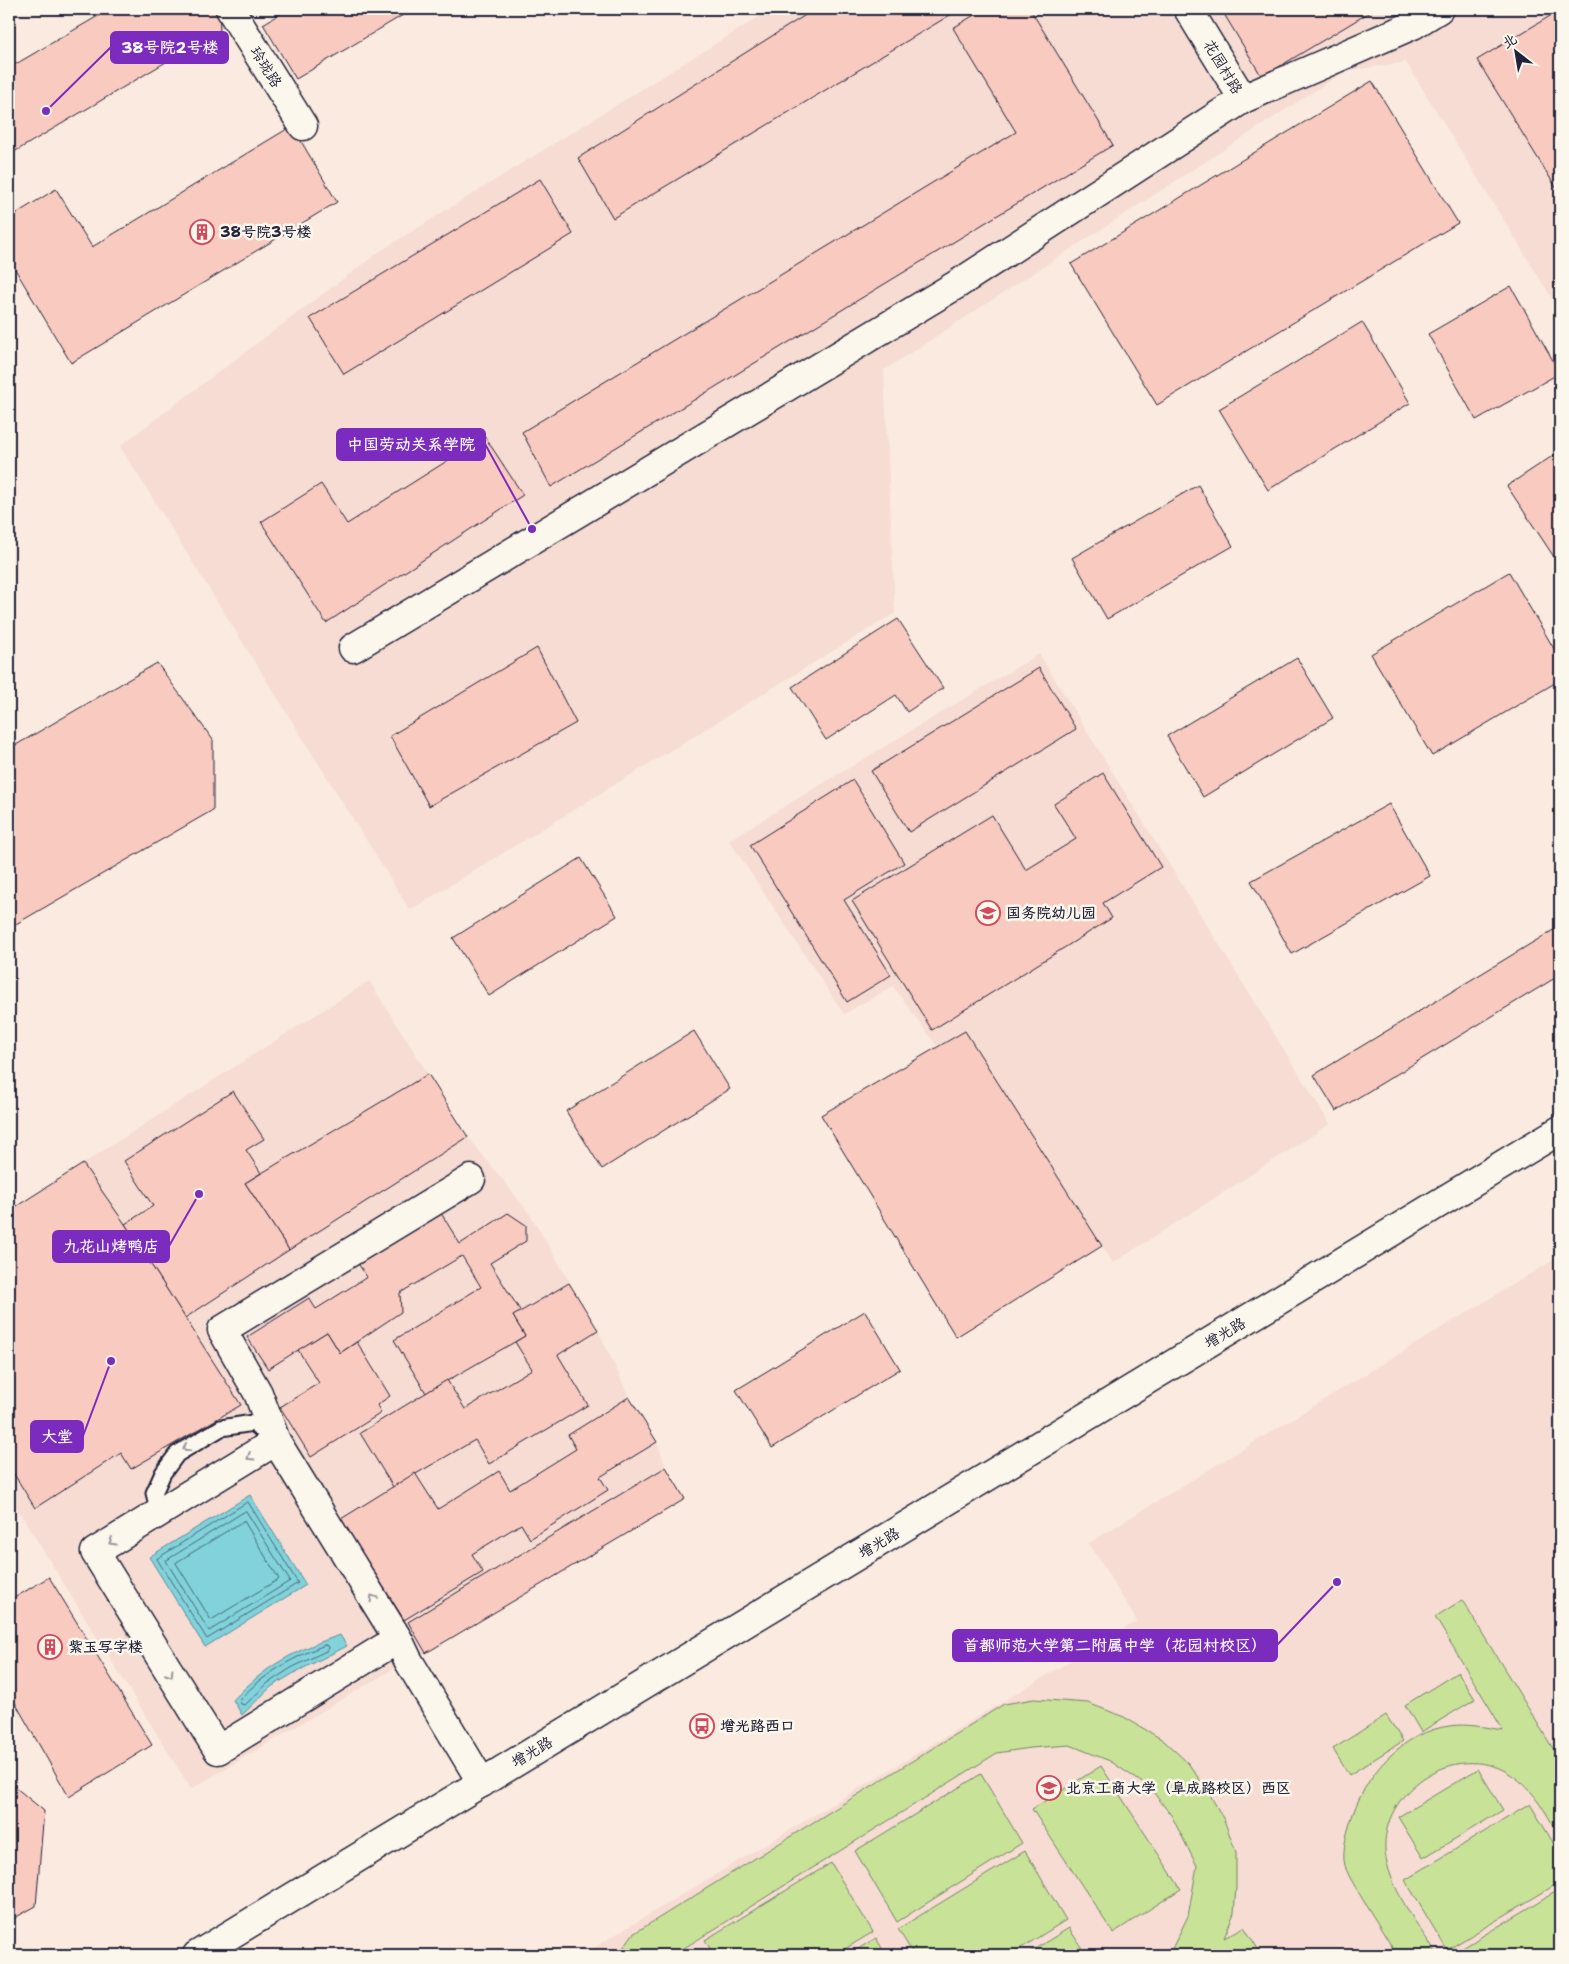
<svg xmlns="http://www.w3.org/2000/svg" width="1569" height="1964" viewBox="0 0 1569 1964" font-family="'Shantell Sans','LXGW WenKai TC',sans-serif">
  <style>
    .built { fill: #f6dcd3 }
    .green { fill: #c8e298; stroke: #75826a }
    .water { fill: #81d2da; stroke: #5b8c9a }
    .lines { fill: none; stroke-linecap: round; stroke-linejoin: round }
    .shore { stroke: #48687b; stroke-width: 1 }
    .building { fill: #f9cac0; stroke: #22223b }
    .lane-casing { stroke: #22223b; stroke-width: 19 }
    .street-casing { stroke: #22223b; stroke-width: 31 }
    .secondary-casing { stroke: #22223b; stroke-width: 31 }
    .lane { stroke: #fbf7ec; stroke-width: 15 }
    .street { stroke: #fbf7ec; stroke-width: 28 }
    .secondary { stroke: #fbf7ec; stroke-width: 28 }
    .oneway { stroke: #99979c }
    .labels { text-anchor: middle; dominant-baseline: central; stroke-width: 5; stroke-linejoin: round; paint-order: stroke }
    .street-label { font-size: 15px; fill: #22223b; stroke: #fbf7ec }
    .poi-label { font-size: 15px; font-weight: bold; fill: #22223b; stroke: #fbf7ec; text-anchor: start }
    .leader { fill: none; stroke: #7b2cbf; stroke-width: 2 }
    .callout-dot { fill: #7b2cbf; stroke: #fbf7ec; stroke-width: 2 }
    .callout { fill: #7b2cbf; stroke: #7b2cbf; stroke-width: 2 }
    .callout-label { font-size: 16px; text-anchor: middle; font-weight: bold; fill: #fff }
  </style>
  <rect width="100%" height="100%" fill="#faeadf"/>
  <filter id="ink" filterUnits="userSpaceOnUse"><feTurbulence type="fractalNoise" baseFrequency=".02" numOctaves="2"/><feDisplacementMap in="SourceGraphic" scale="10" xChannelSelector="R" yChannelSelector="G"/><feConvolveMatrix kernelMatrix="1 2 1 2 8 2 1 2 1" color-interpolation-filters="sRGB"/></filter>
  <g filter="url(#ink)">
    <g class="built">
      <path d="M772,9H1560V311L1406,62L1345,71L884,370L895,613L410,910L120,446L382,250Z"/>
      <path d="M1039,654L1330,1124L1113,1263L965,1032L937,1046L893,986L844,1014L729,840Z"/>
      <path d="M369,981L468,1137L529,1213L598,1330L629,1397L657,1442L666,1467L685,1499L426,1653L408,1660L191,1789L9,1495V1211Z"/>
      <path d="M1560,1256V1684L1555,1688L1560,1697V1955H582L1137,1621L1089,1543Z"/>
    </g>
    <g class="green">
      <path d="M1462,1600L1560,1760V1837C1544,1810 1534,1787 1505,1771C1449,1741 1375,1797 1386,1858C1392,1892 1419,1926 1437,1955H1397C1386,1937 1374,1918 1363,1900C1357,1889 1349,1878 1345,1866C1341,1850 1348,1829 1353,1814C1369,1768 1409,1726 1461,1725C1476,1725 1489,1728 1503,1730L1435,1617Z"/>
      <path d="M1458,1672L1475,1699L1421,1732L1405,1705Z"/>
      <path d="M1034,1699L1088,1703L1124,1717L1163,1740L1188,1763L1209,1793L1224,1820L1236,1852V1887L1234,1913L1224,1938L1244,1927L1262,1955H1169L1188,1916L1197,1866L1171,1815L1150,1788L1110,1761L1070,1745L1030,1748L997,1753L673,1955H618L633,1934L1004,1704Z"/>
      <path d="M1386,1715L1403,1741L1349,1775L1333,1749Z"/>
      <path d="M1101,1766L1181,1889L1113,1933L1032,1809Z"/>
      <path d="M1478,1769L1503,1810L1423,1858L1398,1817Z"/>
      <path d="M981,1774L1022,1843L897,1922L855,1851Z"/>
      <path d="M1530,1804L1560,1854V1882L1447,1950L1405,1880Z"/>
      <path d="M1025,1851L1066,1920L1010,1955H914L898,1929Z"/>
      <path d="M831,1863L873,1932L835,1955H714L705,1940Z"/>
      <path d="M1560,1889V1955H1451Z"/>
      <path d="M1069,1928L1086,1955H1025Z"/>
      <path d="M876,1938L886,1955H848Z"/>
    </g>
    <g class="water">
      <path d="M250,1495L306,1585L205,1647L149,1557Z"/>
      <path d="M340,1635L347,1646L294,1673L271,1687L242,1715L233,1700C266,1665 296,1650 340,1635Z"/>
    </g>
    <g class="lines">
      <g class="shore">
        <path d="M248,1502L298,1583L207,1639L157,1559Z"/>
        <path d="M246,1511L290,1581L209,1631L166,1561Z"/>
        <path d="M244,1521L279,1579L211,1620L176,1563Z"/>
        <path d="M325,1645L329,1647L328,1650L291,1668L268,1683L245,1705L241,1704L240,1699C264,1674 293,1657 325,1645Z"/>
      </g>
    </g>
    <g class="building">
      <path d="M110,9H219L220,30L9,155V68Z"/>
      <path d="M288,9H413L296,79L263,24Z"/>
      <path d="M815,9H960L613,218L578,158Z"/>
      <path d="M984,9H1030L1113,145L551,487L522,432L1016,132L953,28Z"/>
      <path d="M1221,9H1375L1262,77Z"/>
      <path d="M1560,10V194L1477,60Z"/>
      <path d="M1372,81L1458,223L1157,405L1071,264Z"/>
      <path d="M292,126L337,202L71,363L9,259V218L56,189L92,247Z"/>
      <path d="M540,179L573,234L344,374L310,318Z"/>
      <path d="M1511,286L1560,373L1476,420L1428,334Z"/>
      <path d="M1362,322L1410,403L1268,490L1219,409Z"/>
      <path d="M485,437L523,495L326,623L261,522L321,484L347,524Z"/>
      <path d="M1560,451V566L1507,486Z"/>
      <path d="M1198,485L1233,546L1107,619L1072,558Z"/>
      <path d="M1509,572L1560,659V680L1432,756L1371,654Z"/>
      <path d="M898,619L943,688L907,712L896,695L826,740L792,687Z"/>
      <path d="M537,648L576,723L429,806L390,736Z"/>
      <path d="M1297,658L1333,718L1203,797L1167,736Z"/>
      <path d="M157,663L213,740V810L9,928V749Z"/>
      <path d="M1039,668L1076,729L909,832L871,771Z"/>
      <path d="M1103,773L1161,867L1103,903L1112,918L932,1030L852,901L992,815L1026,870L1076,839L1054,804Z"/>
      <path d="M853,780L904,863L844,900L891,975L847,1002L750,845Z"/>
      <path d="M1389,804L1430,876L1292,954L1251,881Z"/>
      <path d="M581,858L617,916L489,996L453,938Z"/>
      <path d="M1560,926V975L1336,1111L1314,1075Z"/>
      <path d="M694,1031L730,1089L602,1169L566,1111Z"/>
      <path d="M965,1031L1102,1246L956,1337L821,1115Z"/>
      <path d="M428,1074L468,1137L289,1250L245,1183Z"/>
      <path d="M233,1091L264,1139L246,1150L261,1173L245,1183L289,1250L185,1318L125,1224L153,1206L124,1161Z"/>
      <path d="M83,1164L125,1224L241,1405L131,1469L121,1453L35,1508L9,1466V1211Z"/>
      <path d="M439,1210L460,1244L508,1213L526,1225V1241L490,1263L521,1312L513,1316L525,1336L426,1393L394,1340L481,1287L462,1256L400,1293L401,1312L340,1353L327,1332L268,1369L247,1337L309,1298L316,1309L367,1277L357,1262Z"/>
      <path d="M569,1283L598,1330L558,1355L588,1405L489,1464L475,1440L393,1487L360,1433L447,1380L465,1409L532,1369L515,1342L525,1336L513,1316Z"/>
      <path d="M865,1311L900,1369L772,1448L736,1390Z"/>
      <path d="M327,1332L340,1353L357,1342L390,1396L377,1405L381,1413L311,1457L280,1407L319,1383L298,1350Z"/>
      <path d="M629,1397L657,1442L600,1477L608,1490L530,1539L521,1524L472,1554L483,1572L404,1620L341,1519L415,1473L438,1509L499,1471L510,1490L576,1449L568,1435Z"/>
      <path d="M666,1467L685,1499L426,1653L408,1622Z"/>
      <path d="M49,1577L152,1745L69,1797L9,1692V1601Z"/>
      <path d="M9,1782L44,1811L36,1906L9,1921Z"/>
    </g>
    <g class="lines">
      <defs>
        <path id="lane" d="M159,1513L154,1493L163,1473L177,1454L221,1428L253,1423L271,1437"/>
        <g id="street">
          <path d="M230,9L303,126"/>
          <path d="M1188,9L1243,99"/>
          <path d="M353,648L956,285L1243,99L1413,25L1439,9"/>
          <path d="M276,1441L258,1393L222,1330L471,1179"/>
          <path d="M398,1639L218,1750L95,1552L276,1441L398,1639L408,1660L482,1783"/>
        </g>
        <path id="secondary" d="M197,1955L1560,1130"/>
      </defs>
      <use href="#lane" class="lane-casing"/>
      <use href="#street" class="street-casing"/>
      <use href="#secondary" class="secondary-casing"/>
      <use href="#lane" class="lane"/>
      <use href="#street" class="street"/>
      <use href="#secondary" class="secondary"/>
    </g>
    <defs><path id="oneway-chevron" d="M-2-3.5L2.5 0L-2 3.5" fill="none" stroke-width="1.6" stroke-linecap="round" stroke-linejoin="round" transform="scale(1.25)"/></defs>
    <g class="oneway">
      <use href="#oneway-chevron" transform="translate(186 1448) rotate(150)"/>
      <use href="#oneway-chevron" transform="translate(250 1457) rotate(148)"/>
      <use href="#oneway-chevron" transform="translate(112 1542) rotate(149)"/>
      <use href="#oneway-chevron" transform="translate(373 1598) rotate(-122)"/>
      <use href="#oneway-chevron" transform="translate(170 1674) rotate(58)"/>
    </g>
  </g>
  <defs>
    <symbol id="building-ring" viewBox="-11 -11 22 22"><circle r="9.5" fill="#fbf7ec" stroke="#d1495b" stroke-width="1.5"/><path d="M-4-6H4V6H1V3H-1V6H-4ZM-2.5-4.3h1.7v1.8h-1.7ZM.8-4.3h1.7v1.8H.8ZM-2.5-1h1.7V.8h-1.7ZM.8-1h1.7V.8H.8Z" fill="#d1495b"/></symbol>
    <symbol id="school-ring" viewBox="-11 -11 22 22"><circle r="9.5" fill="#fbf7ec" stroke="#d1495b" stroke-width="1.5"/><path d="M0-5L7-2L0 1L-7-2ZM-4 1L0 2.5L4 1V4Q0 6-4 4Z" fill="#d1495b"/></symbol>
    <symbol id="bus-ring" viewBox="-11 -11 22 22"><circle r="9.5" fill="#fbf7ec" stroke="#d1495b" stroke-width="1.5"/><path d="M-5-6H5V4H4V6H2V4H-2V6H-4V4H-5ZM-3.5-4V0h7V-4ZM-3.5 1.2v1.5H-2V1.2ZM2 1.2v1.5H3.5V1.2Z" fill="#d1495b"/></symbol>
    <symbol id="university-ring" viewBox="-11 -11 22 22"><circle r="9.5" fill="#fbf7ec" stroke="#d1495b" stroke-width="1.5"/><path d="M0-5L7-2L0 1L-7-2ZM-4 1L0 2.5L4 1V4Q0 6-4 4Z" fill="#d1495b"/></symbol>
  </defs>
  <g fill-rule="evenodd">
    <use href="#building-ring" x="188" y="218" width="28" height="28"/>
    <use href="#school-ring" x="974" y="899" width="28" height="28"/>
    <use href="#building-ring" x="36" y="1633" width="28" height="28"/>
    <use href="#bus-ring" x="688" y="1712" width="28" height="28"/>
    <use href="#university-ring" x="1035" y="1774" width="28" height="28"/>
  </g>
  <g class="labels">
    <g class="street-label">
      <text transform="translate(266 67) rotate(58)">玲珑路</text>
      <text transform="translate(1223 67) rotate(59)">花园村路</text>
      <text transform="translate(1225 1333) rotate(-31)">增光路</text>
      <text transform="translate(879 1543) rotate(-31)">增光路</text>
      <text transform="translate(532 1752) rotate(-31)">增光路</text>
    </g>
    <g class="poi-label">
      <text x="220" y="232">38号院3号楼</text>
      <text x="1006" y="913">国务院幼儿园</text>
      <text x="68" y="1647">紫玉写字楼</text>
      <text x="720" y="1726">增光路西口</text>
      <text x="1066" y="1788">北京工商大学（阜成路校区）西区</text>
    </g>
  </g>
  <path class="leader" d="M46 111L111 47M532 529L485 444M199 1194L169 1246M111 1361L83 1436M1337 1582L1277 1645"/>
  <g class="callout-dot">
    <circle cx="46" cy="111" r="5"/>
    <circle cx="532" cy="529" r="5"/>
    <circle cx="199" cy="1194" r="5"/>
    <circle cx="111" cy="1361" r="5"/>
    <circle cx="1337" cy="1582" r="5"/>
  </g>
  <g class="callout">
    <rect x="111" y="32" width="117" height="31" rx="5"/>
    <rect x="337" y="429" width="148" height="31" rx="5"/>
    <rect x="53" y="1231" width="116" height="31" rx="5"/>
    <rect x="31" y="1421" width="52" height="31" rx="5"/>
    <rect x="953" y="1630" width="324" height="31" rx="5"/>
  </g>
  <g class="callout-label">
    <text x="170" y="53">38号院2号楼</text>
    <text x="411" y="450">中国劳动关系学院</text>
    <text x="111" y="1252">九花山烤鸭店</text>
    <text x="57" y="1442">大堂</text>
    <text x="1115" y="1651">首都师范大学第二附属中学（花园村校区）</text>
  </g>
  <rect width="1569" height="1964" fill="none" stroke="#fbf7ec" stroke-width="30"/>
  <rect x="15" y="15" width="1539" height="1934" fill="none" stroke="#22223b" stroke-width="2" filter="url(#ink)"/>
  <g transform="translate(1516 52) rotate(329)" stroke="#fbf7ec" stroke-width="4" paint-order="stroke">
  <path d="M0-4L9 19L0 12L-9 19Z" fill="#22223b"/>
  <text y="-8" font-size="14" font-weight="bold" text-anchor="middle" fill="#22223b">北</text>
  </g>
</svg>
